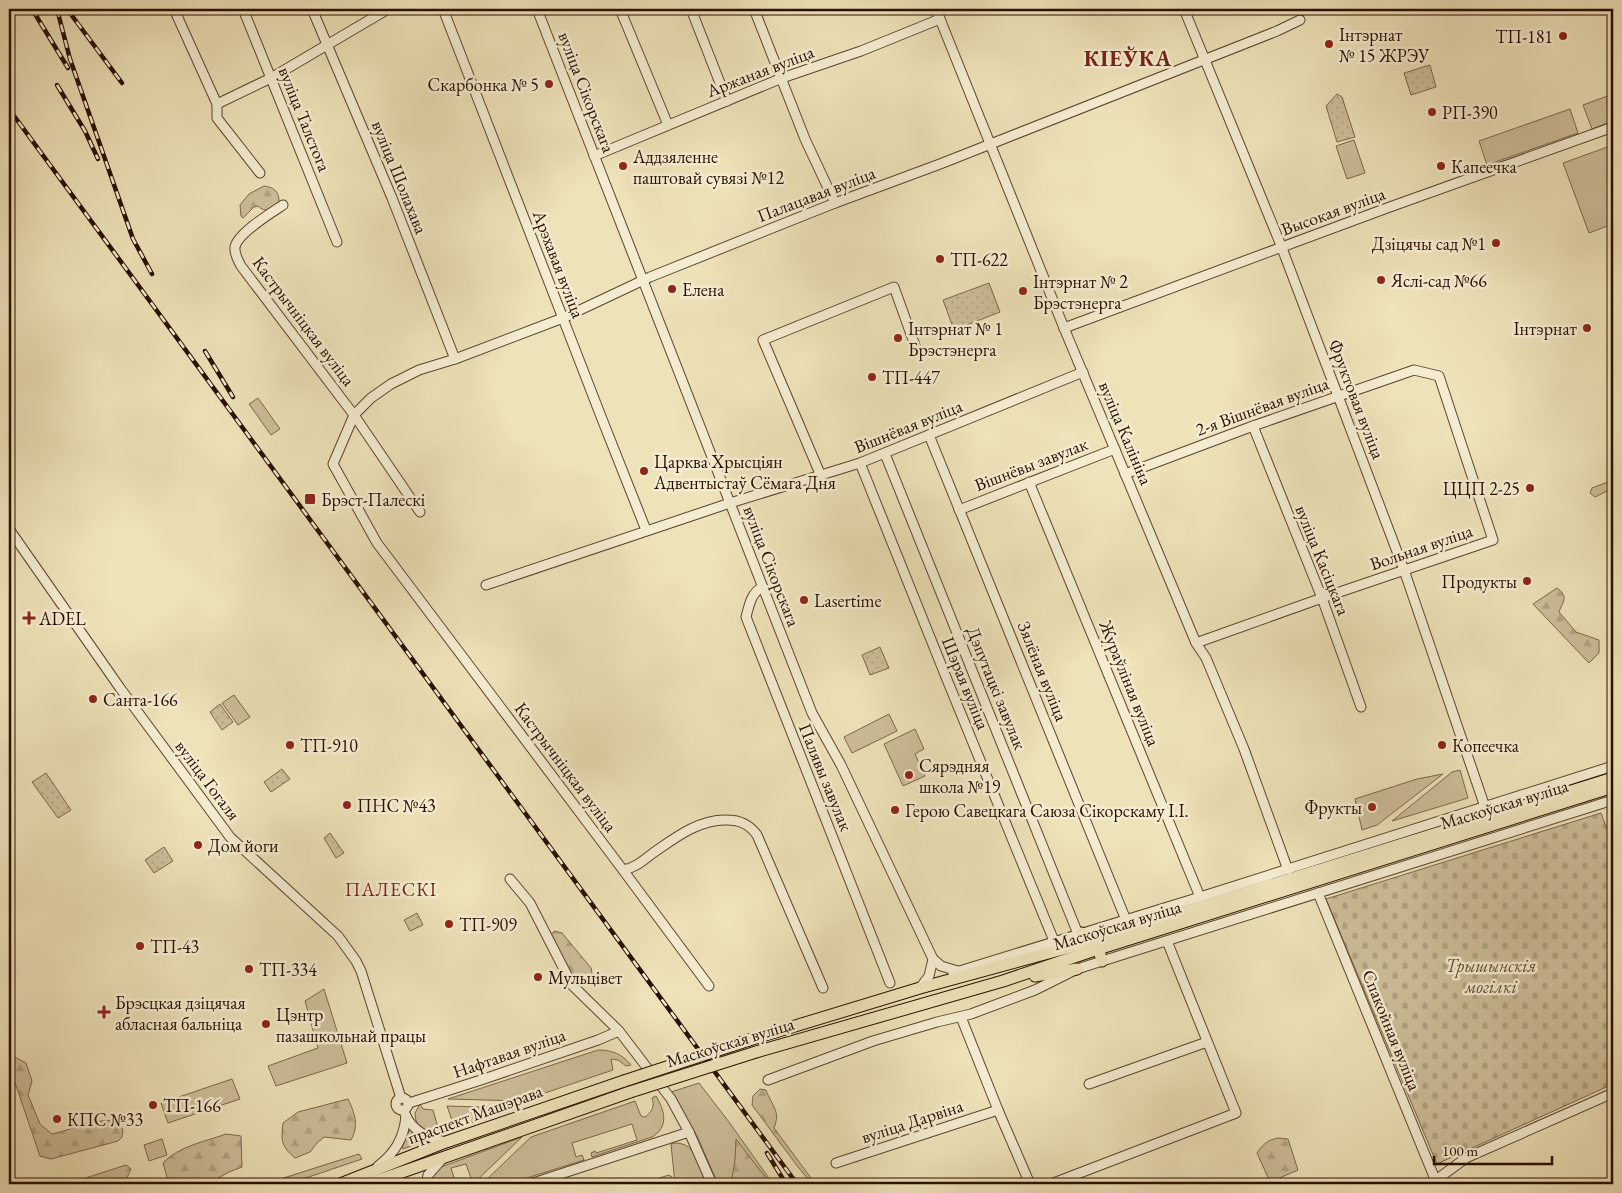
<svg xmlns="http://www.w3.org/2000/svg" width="1622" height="1193" viewBox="0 0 1622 1193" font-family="'EB Garamond',serif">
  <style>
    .grass { fill: #cdbe99; stroke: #7c664c }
    .forest { fill: url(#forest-firs); stroke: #7c664c }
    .cemetery { fill: url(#cemetery-stones); stroke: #7c664c }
    .park { fill: url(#park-dots); stroke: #7c664c }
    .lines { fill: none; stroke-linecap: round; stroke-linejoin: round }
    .minor-casing { stroke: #5b442e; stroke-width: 11 }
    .major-casing { stroke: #2a0f00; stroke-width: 13 }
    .minor { stroke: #f4ecd1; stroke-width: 9 }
    .major { stroke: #eee2b8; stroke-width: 11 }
    .rail-casing { stroke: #2a0f00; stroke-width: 4.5 }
    .rail { stroke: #f4ecd1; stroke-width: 2.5; stroke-dasharray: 8; stroke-linecap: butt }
    .major-bridge-casing { stroke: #2a0f00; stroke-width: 13; stroke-linecap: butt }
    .major-bridge { stroke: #eee2b8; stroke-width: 11 }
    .poi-dot { fill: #8f2418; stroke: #f4ecd1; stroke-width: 2 }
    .labels { text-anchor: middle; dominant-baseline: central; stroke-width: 5; stroke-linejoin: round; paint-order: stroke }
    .poi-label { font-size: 18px; fill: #2a0f00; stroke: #f4ecd1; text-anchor: start }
    .street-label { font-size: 18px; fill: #2a0f00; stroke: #f4ecd1 }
    .park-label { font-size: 18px; font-style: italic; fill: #634c36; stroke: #f4ecd1 }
    .neighbourhood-label { font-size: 19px; letter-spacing: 1px; fill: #7a1f14; stroke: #f4ecd1 }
    .district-label { font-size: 22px; font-weight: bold; letter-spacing: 1px; fill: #7a1f14; stroke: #f4ecd1 }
  </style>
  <defs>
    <pattern id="forest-firs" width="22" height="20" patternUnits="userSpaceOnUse" patternTransform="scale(1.25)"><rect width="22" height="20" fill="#cdbe99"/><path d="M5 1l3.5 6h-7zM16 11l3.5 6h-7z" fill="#b0a282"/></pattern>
    <pattern id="cemetery-stones" width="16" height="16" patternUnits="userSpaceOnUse" patternTransform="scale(1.25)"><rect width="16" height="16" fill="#cdbe99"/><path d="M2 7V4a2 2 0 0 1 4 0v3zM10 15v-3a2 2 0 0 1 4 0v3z" fill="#b0a282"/></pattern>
    <pattern id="park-dots" width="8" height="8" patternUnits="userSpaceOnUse" patternTransform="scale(1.25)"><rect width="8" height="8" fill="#cdbe99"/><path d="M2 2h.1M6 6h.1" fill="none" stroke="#b0a282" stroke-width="1.8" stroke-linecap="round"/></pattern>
  </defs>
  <rect width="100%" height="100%" fill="#eee2b8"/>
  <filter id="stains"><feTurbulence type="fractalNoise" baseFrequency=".004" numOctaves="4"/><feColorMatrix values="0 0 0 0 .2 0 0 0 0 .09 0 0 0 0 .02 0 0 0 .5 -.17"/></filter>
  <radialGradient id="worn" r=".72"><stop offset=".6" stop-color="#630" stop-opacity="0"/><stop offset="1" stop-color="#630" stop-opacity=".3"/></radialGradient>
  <g class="grass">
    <path d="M1613,94V121L1592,129L1583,105Z"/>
    <path d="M1570,109L1578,133L1487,165L1479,141Z"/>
    <path d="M1354,140L1365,173L1347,179L1336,146Z"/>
    <path d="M1613,145V224L1589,233L1563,163Z"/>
    <path d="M258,398L280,429L271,435L249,404Z"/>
    <path d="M234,695L250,717L238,725L222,703Z"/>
    <path d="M889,714L897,731L852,753L844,737Z"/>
    <path d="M915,729L924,749L915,754L925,776L903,786L884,744Z"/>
    <path d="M1460,770L1468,798L1392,821L1452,772Z"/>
    <path d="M1443,774L1377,825L1362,830L1355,799L1417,779Z"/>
    <path d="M324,989L347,1063L276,1086L268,1066L318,1048L305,1001Z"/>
    <path d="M598,1050C612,1050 622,1054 631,1065L626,1066L618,1060L611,1059L613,1070L521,1101L448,1099Z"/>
    <path d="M232,1079L240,1099L168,1123L161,1103Z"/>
    <path d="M699,1083L729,1122L773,1184H718L697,1136L671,1092Z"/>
    <path d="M656,1096C665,1111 669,1127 652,1137L592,1157L591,1153L595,1151L596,1153L637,1140L632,1124L572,1143L576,1157L582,1155L584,1160L508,1184H482L531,1137L635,1101L641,1116L645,1117C652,1112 655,1106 652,1098Z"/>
    <path d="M420,1104L423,1109L433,1110L439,1131L454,1126L447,1106L512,1108L436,1136C424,1130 415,1127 415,1113Z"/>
    <path d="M410,1128L423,1140L422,1142L403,1149L402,1148Z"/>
    <path d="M522,1137L473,1184L466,1164L451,1168L456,1184H429L431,1177L441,1167Z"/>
    <path d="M162,1139L167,1155L149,1161L144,1145Z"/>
    <path d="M675,1143C697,1143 700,1167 708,1184H675L671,1144Z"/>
    <path d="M359,1154L362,1159L288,1184H270L271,1182Z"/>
    <path d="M669,1175L672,1177V1184H640Z"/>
  </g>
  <g class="forest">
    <path d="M264,186C273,187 279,191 279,201C273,208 266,214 258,206L254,207L243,218L241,216L240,205L249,194Z"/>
    <path d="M1613,480V488L1595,497L1590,493L1592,488Z"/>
    <path d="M1557,588C1569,597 1563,601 1559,612L1576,632L1599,640V653L1589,663L1533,604Z"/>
    <path d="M555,931L562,933L591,968L592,973L589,977L579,978L569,971L551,934Z"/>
    <path d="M15,1057L26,1063L32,1081L28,1095L40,1124L52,1134C68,1131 101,1116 115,1122C118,1123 121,1127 123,1130L122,1137L118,1141L51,1159L40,1156L9,1065V1059Z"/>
    <path d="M760,1089L766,1090C772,1106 781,1111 774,1128L811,1178L808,1179L798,1167L752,1105L753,1096Z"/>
    <path d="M348,1099C355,1113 359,1126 351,1140L324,1137L317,1143L310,1152L295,1158C281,1146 281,1141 283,1123L298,1112Z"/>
    <path d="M226,1134L241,1136L242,1167L229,1172L208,1184H169L163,1163C179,1146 204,1142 226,1134Z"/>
    <path d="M1278,1138L1288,1139L1298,1170L1270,1182L1257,1153C1263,1144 1268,1140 1278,1138Z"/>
    <path d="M736,1139L769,1182V1184H731L735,1160Z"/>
    <path d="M126,1165L131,1169L124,1184H67Z"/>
  </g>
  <path class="cemetery" d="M1601,813L1613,845V1084L1437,1164L1326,899Z"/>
  <g class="park">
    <path d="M1430,65L1436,87L1411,95L1404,73Z"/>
    <path d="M1337,94L1342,97L1355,137L1337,142L1326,106Z"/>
    <path d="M989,283L1000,312L954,330L943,300Z"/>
    <path d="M880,647L889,668L870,675L862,655Z"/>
    <path d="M220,704L233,722L222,730L210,712Z"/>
    <path d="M282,769L290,779L271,792L264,782Z"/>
    <path d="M46,773L71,810L58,818L32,782Z"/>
    <path d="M330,833L344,853L336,858L324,838Z"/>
    <path d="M164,847L173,861L154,873L145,860Z"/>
    <path d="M417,913L423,925L410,931L404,920Z"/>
  </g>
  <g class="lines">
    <defs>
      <g id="minor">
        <path d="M174,9L217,104V118L260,173"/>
        <path d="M243,9L337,242"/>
        <path d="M312,9L392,198L455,359"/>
        <path d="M443,9L602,419L646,530"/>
        <path d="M537,9L812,713L841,765L933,959L941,966L958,971"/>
        <path d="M620,9L668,125"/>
        <path d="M691,9L727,101"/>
        <path d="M754,9L805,139L835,203"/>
        <path d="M936,9L1064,328L1196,643L1206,658L1244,749L1288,870"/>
        <path d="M1184,9L1280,243L1404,570L1485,807"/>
        <path d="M1573,9H1574"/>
        <path d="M217,104L271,78L388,9"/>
        <path d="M594,156L782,78L861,51L940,19"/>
        <path d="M283,205C271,213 238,233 235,247C234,254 238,260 241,266L354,415L420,512"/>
        <path d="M1064,328L1387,208L1613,127"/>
        <path d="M1253,426L1322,598L1361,707"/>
        <path d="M929,435L1126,920"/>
        <path d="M885,454L1078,934"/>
        <path d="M860,463L948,682L1054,941"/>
        <path d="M1125,474L1253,426L1414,370L1439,376L1493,540L1322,598L1196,643"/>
        <path d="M821,476L763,340L894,287L917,351"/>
        <path d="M1029,482L1200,897"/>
        <path d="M959,510L1115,449"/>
        <path d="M9,529L120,688L230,837L338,936L356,961L361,971L401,1098"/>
        <path d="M486,585L730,503L860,463L1083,372"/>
        <path d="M763,587C751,592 749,606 746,617L890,983"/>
        <path d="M623,870L709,986"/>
        <path d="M510,879L530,903L572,985L619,1031L671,1099L689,1132L712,1184"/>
        <path d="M1318,893L1437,1184"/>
        <path d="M953,973L1200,897L1613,766"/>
        <path d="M823,988L757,835C749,824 740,820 727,820C699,819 675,838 653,853C644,860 635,868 623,870L377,543L333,464L354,415L371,398L391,384L419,370L455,359L563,318L650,277L835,203L940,164L1277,31L1300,20"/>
        <path d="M920,988L929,976L933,959"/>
        <path d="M961,1017L998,1110L1030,1184"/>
        <path d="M768,1080L873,1041L937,1022L971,1014L1035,990L1077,969L1613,800"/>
        <path d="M1089,1084L1207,1042"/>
        <circle cx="402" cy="1104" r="6"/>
        <path d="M409,1103L484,1079L598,1040L619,1031"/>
        <path d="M405,1114C413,1132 428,1138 446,1142"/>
        <path d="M836,1163L998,1110"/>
        <path d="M378,1166C395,1153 404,1138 406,1116"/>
        <path d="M1436,1180L1466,1158L1613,1093"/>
        <path d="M426,1184L428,1175L442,1159"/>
        <path d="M530,1184L689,1132"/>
        <path d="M1051,1184L1236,1113L1167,941"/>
      </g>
      <g id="major">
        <path d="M1082,933L1088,950"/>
        <path d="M1096,941L1102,961"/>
        <path d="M1035,976L1077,969"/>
        <path d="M749,1040L920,988L1085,943L1613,778"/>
        <path d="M756,1052L1003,981L1098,949L1613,787"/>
        <path d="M340,1184L446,1142L624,1081"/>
        <path d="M368,1184L630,1092"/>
      </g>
    </defs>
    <use href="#minor" class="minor-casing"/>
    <use href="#major" class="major-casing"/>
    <use href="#minor" class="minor"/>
    <use href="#major" class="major"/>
    <defs>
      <g id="rail">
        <path d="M32,9L68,68"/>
        <path d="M57,9L70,59L133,239L152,274"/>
        <path d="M67,9L122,83"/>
        <path d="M57,85L85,131L98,159"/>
        <path d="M9,109L797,1184"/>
        <path d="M205,351L233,397"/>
        <path d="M767,1153L786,1184"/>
      </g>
    </defs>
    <use href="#rail" class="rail-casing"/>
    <use href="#rail" class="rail"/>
    <defs>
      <g id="major-bridge">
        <path d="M624,1081L749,1040"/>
        <path d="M630,1092L756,1052"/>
      </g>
    </defs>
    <use href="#major-bridge" class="major-bridge-casing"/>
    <use href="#major-bridge" class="major-bridge"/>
  </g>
  <g class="poi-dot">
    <circle cx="1563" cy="36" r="5"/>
    <circle cx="1329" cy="44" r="5"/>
    <circle cx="549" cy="84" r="5"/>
    <circle cx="1432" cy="112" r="5"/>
    <circle cx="623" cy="166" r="5"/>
    <circle cx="1441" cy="166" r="5"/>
    <circle cx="1496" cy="243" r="5"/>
    <circle cx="940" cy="259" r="5"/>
    <circle cx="1381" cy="280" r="5"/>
    <circle cx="672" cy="289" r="5"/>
    <circle cx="1023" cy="291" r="5"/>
    <circle cx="1587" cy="328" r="5"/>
    <circle cx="898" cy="338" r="5"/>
    <circle cx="872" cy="377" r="5"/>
    <circle cx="644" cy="471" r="5"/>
    <circle cx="1530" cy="488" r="5"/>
    <rect x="304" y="493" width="12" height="12" rx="2.5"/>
    <circle cx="1527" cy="581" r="5"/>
    <circle cx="804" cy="600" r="5"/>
    <path d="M26.5 610.5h5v5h5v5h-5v5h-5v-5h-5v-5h5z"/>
    <circle cx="93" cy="699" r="5"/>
    <circle cx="290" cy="745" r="5"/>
    <circle cx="1442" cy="745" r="5"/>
    <circle cx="909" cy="775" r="5"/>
    <circle cx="347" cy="805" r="5"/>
    <circle cx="1372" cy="807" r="5"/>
    <circle cx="895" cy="810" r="5"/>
    <circle cx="198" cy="845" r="5"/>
    <circle cx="449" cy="924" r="5"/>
    <circle cx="140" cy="946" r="5"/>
    <circle cx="249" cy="969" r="5"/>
    <circle cx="538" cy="977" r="5"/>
    <path d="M101.5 1004.5h5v5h5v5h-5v5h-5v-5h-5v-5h5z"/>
    <circle cx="266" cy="1024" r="5"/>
    <circle cx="153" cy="1105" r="5"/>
    <circle cx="57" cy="1119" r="5"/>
  </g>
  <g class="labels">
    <g class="poi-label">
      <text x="1339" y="34">Інтэрнат<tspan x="1339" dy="21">№ 15 ЖРЭУ</tspan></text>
      <text x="1553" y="36" text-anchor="end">ТП-181</text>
      <text x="539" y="84" text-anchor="end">Скарбонка № 5</text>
      <text x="1442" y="112">РП-390</text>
      <text x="633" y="156">Аддзяленне<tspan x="633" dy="21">паштовай сувязі №12</tspan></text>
      <text x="1451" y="166">Капеечка</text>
      <text x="1486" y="243" text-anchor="end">Дзіцячы сад №1</text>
      <text x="950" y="259">ТП-622</text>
      <text x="1391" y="280">Яслі-сад №66</text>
      <text x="1033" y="281">Інтэрнат № 2<tspan x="1033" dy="21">Брэстэнерга</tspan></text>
      <text x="682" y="289">Елена</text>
      <text x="908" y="328">Інтэрнат № 1<tspan x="908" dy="21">Брэстэнерга</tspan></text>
      <text x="1577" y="328" text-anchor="end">Інтэрнат</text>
      <text x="882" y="377">ТП-447</text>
      <text x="654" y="461">Царква Хрысціян<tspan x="654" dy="21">Адвентыстаў Сёмага Дня</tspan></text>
      <text x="1520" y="488" text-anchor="end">ЦЦП 2-25</text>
      <text x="321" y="499">Брэст-Палескі</text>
      <text x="1517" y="581" text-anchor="end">Продукты</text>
      <text x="814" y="600">Lasertime</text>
      <text x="39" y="618">ADEL</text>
      <text x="103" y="699">Санта-166</text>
      <text x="300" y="745">ТП-910</text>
      <text x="1452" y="745">Копеечка</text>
      <text x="919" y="765">Сярэдняя<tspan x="919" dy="21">школа №19</tspan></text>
      <text x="357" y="805">ПНС №43</text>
      <text x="1362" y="807" text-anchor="end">Фрукты</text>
      <text x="905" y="810">Герою Савецкага Саюза Сікорскаму І.І.</text>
      <text x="208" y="845">Дом йоги</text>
      <text x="459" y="924">ТП-909</text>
      <text x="150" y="946">ТП-43</text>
      <text x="259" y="969">ТП-334</text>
      <text x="548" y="977">Мульцівет</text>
      <text x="115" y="1002">Брэсцкая дзіцячая<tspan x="115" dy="21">абласная бальніца</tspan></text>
      <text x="276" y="1014">Цэнтр<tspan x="276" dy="21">пазашкольнай працы</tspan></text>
      <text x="163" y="1105">ТП-166</text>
      <text x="67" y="1119">КПС №33</text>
    </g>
    <g class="street-label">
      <text transform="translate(760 71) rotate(-21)">Аржаная вуліца</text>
      <text transform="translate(587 92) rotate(69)">вуліца Сікорскага</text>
      <text transform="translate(305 119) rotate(68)">вуліца Талстога</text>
      <text transform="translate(400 177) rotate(68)">вуліца Шолахава</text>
      <text transform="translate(816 194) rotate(-21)">Палацавая вуліца</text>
      <text transform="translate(1333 211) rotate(-20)">Высокая вуліца</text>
      <text transform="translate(559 264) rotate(69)">Арэхавая вуліца</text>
      <text transform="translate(304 321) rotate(53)">Кастрычніцкая вуліца</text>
      <text transform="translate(1357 399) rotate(69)">Фруктовая вуліца</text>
      <text transform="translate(1262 406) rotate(-20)">2-я Вішнёвая вуліца</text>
      <text transform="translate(908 426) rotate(-22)">Вішнёвая вуліца</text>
      <text transform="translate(1126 433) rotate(67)">вуліца Калініна</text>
      <text transform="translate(1031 464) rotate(-21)">Вішнёвы завулак</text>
      <text transform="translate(1421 547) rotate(-19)">Вольная вуліца</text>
      <text transform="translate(1323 560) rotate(68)">вуліца Касіцкага</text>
      <text transform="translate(772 566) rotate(69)">вуліца Сікорскага</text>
      <text transform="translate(1043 671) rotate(68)">Зялёная вуліца</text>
      <text transform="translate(966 683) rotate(68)">Шэрая вуліца</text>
      <text transform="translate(1130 683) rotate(68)">Жураўліная вуліца</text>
      <text transform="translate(997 688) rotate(68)">Дэпутацкі завулак</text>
      <text transform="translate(566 767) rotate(53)">Кастрычніцкая вуліца</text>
      <text transform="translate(826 777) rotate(68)">Палявы завулак</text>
      <text transform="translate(208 780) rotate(53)">вуліца Гогаля</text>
      <text transform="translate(1504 804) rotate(-17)">Маскоўская вуліца</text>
      <text transform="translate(1117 925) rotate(-17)">Маскоўская вуліца</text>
      <text transform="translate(1392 1030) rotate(68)">Спакойная вуліца</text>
      <text transform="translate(730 1042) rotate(-17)">Маскоўская вуліца</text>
      <text transform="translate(509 1053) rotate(-19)">Нафтавая вуліца</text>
      <text transform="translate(475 1114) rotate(-20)">праспект Машэрава</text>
      <text transform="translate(912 1121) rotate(-18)">вуліца Дарвіна</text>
    </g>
    <g class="park-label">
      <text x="1491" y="965">Трышынскія<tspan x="1491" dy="21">могілкі</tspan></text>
    </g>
    <g class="neighbourhood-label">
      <text x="391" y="889">ПАЛЕСКІ</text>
    </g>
    <g class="district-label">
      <text x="1128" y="58">КІЕЎКА</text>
    </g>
  </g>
  <rect width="1622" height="1193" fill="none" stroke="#eee2b8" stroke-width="30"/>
  <rect x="10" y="10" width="1602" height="1173" fill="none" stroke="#2a0f00" stroke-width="2.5"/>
  <rect x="15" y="15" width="1592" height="1163" fill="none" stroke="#2a0f00"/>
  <path d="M1434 1156v8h118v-8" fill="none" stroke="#2a0f00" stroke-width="2.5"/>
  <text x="1442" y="1156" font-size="15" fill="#2a0f00" stroke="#f4ecd1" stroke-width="4" paint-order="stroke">100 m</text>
  <rect width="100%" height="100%" filter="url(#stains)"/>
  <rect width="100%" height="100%" fill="url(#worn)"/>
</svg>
